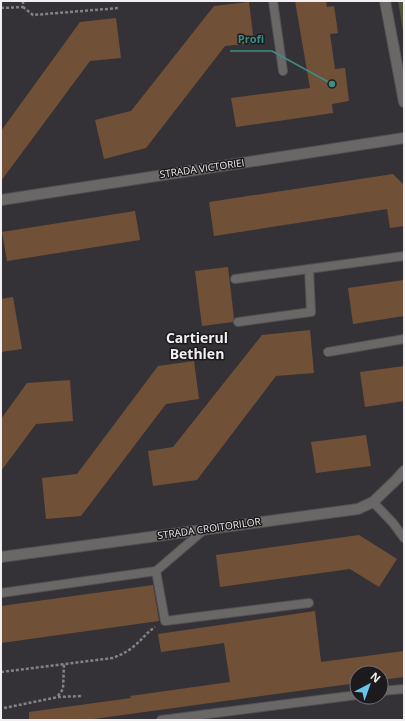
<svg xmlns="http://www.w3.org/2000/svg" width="405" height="721" viewBox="0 0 405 721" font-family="'Open Sans',sans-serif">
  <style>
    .green { fill: #4f5636 }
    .building { fill: #715038 }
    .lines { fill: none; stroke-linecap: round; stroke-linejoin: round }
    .lane-casing { stroke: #535055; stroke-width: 10 }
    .street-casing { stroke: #535055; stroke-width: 12 }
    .path { stroke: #848185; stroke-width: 2.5; stroke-dasharray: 3 2; stroke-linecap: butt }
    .lane { stroke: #6a6866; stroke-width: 8 }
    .street { stroke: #6a6866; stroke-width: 10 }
    .labels { text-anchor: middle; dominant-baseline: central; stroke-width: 3; stroke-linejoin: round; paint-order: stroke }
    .street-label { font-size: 10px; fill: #f1eff2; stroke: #1c1a1c }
    .district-label { font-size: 14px; font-weight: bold; fill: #f1eff2; stroke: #1c1a1c }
    .leader { fill: none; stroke: #3c8e88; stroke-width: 1.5 }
    .callout-dot { fill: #3c8e88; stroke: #1c1a1c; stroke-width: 1.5 }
    .callout-label { font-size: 11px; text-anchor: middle; font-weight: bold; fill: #3c8e88; stroke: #1c1a1c; stroke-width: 3; stroke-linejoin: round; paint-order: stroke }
  </style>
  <rect width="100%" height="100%" fill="#353237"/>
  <path class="green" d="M398,1H404V37Z"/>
  <g class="building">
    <path d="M295,1H326L327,7L334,6L338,33L330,34L335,69L345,68L349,101L332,104L333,113L236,127L231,98L310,88Z"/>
    <path d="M249,2L254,43L225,46L146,148L104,159L95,120L131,111L214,6Z"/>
    <path d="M116,18L121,58L90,61L1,181V131L80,22Z"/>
    <path d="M393,174L404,185V226L390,228L387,209L214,236L209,202Z"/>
    <path d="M135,211L140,240L7,261L2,232Z"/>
    <path d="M228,267L234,318L233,322L202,326L195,271Z"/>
    <path d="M404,280V316L353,324L348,288Z"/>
    <path d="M13,297L22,349L1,352V299Z"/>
    <path d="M310,330L314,373L276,376L197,480L153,486L148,451L173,447L262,335Z"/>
    <path d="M194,361L199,399L166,404L81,516L46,519L42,478L77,474L158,366Z"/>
    <path d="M404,366V401L365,407L360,372Z"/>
    <path d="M70,380L73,421L36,424L1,471V419L27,383Z"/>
    <path d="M366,435L371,466L316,473L311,442Z"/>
    <path d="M359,535L397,559L379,587L350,569L220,587L216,555Z"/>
    <path d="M153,585L159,621L1,643V606Z"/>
    <path d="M315,611L321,662L404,651V677L381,680V673H357V683L86,720H29V712L131,698L130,696L230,682L224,643L161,652L158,634Z"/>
  </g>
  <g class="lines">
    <defs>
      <g id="lane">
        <path d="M273,1L283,71"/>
        <path d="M235,279L404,256"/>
        <path d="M238,322L311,312L309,269"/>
        <path d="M328,352L404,339"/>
        <path d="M373,502L393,523L404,538"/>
        <path d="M156,571L165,621L309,603"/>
        <path d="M1,593L156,571L205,529"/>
        <path d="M381,691L404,689"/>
        <path d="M161,720L357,695"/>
      </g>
      <g id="street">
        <path d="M385,1L404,102"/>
        <path d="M1,200L404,138"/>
        <path d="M1,557L358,509L373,502L396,480L404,471"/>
      </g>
    </defs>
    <use href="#lane" class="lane-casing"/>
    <use href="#street" class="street-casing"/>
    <g class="path">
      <path d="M23,7L33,15L119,8"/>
      <path d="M1,8L23,7V1"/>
      <path d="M1,672L113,658C120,655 127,652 133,647C141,641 146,633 155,627"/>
      <path d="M58,696L63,689L64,664"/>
      <path d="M4,708L58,697L83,696"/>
    </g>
    <use href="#lane" class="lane"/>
    <use href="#street" class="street"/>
  </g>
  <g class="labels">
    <g class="street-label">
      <text transform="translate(202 168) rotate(-8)">STRADA VICTORIEI</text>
      <text transform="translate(209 528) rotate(-8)">STRADA CROITORILOR</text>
    </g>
    <g class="district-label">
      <text x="197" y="337">Cartierul<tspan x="197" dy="16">Bethlen</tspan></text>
    </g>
  </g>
  <path class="leader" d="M332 84L272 51H230"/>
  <circle class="callout-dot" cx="332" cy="84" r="4"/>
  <g class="callout-label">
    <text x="251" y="43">Profi</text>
  </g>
  <rect width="405" height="721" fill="none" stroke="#f1eff2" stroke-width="4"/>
  <g transform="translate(369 685) rotate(41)"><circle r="19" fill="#1c1a1c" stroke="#716f72"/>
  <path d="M0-3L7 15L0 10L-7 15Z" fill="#66c4ef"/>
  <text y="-6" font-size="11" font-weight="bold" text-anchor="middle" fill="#f1eff2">N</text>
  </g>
</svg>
